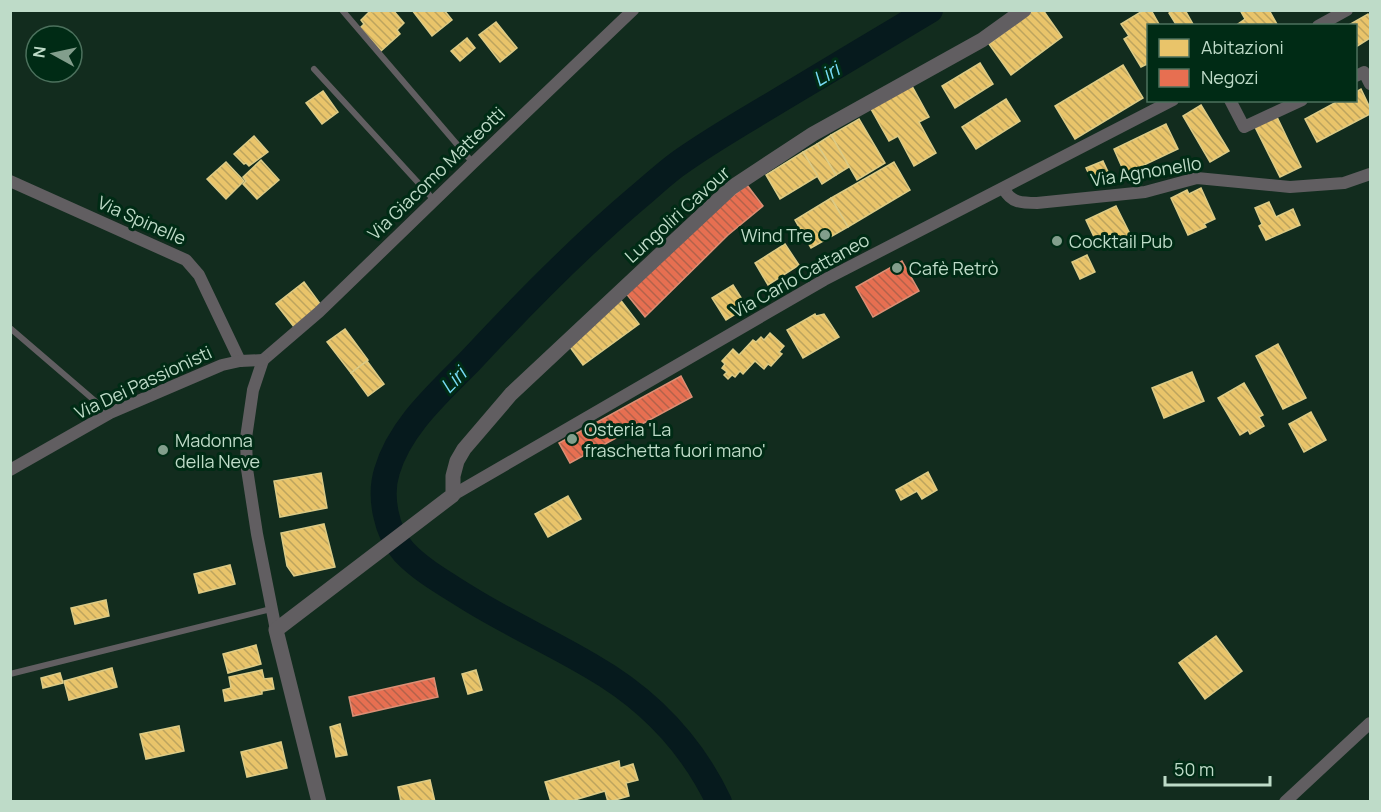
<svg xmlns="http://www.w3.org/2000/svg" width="1381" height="812" viewBox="0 0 1381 812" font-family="Manrope,sans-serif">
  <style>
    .homes { fill: url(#homes-back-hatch); stroke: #dccb86; stroke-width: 1.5 }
    .shops { fill: url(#shops-back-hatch); stroke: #db8f75; stroke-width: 1.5 }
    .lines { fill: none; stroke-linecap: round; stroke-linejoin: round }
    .river { stroke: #061a1d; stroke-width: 26 }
    .service { stroke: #615e61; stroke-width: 6 }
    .minor { stroke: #615e61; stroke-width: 12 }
    .tertiary { stroke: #615e61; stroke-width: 15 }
    .poi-dot { fill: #829e8c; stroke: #002b15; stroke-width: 2 }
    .labels { text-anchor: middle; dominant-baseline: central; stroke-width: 6; stroke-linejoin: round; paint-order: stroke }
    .street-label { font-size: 18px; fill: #bedbc8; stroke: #002b15 }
    .poi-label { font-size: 18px; fill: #bedbc8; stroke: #002b15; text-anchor: start }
    .water-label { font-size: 20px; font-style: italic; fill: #76daf4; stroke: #002b15 }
  </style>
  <defs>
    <pattern id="homes-back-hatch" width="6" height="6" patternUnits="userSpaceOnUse" patternTransform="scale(1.5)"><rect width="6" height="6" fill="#e9c46a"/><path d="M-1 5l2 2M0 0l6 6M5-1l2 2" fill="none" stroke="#bda45e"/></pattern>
    <pattern id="shops-back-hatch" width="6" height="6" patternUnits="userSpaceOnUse" patternTransform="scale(1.5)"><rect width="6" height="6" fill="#e76f51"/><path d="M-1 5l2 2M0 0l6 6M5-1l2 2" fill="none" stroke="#b3624b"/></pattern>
  </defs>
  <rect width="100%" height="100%" fill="#122c1e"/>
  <g class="homes">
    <path d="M371,10L373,12L375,10H393L404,23L397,30L400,34L381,51L360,28L364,24L361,20Z"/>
    <path d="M412,10H444L452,20L432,36Z"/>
    <path d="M1034,10H1043L1062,37L1011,75L989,44Z"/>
    <path d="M1144,10H1151L1160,26H1148V67L1147,64L1141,67L1124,39L1129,36L1121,24Z"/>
    <path d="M1172,10H1185L1194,26H1177L1169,13Z"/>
    <path d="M1240,10H1269L1278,26H1235L1245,19Z"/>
    <path d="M1368,14L1370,19V38L1356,47V26H1347Z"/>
    <path d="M496,22L517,48L500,62L479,35Z"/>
    <path d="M467,38L475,48L460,61L451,51Z"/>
    <path d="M980,63L993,84L955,108L942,86Z"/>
    <path d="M1123,65L1143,98L1075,139L1055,106Z"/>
    <path d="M912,86L929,117L919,122L936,153L914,166L898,136L889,141L871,109Z"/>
    <path d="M1361,89L1370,108V114L1317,142L1305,119L1340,100H1356V92Z"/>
    <path d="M323,91L338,112L322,124L306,103Z"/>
    <path d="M1006,99L1020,121L976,149L962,127Z"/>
    <path d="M1201,105L1229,151L1210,162L1183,116Z"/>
    <path d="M1277,117L1301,167L1280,177L1255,127Z"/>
    <path d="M859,119L885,163L857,180L831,135Z"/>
    <path d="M1166,124L1178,149L1125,174L1114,149Z"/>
    <path d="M831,135L849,167L836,175L817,144Z"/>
    <path d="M254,136L268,152L249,166L246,163L244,164L234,154Z"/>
    <path d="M817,144L836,175L822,184L803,152Z"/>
    <path d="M803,152L818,176L780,199L766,175Z"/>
    <path d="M261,160L279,180L257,199L243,184L246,181L243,177Z"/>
    <path d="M1103,161L1110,176L1093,183L1086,168Z"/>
    <path d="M226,162L244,181L226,199L207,179Z"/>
    <path d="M894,162L910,190L848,227L831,198Z"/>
    <path d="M1201,188L1215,219L1204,224L1206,227L1188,235L1171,198L1187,190L1189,194Z"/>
    <path d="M831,198L848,227L811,248L795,220Z"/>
    <path d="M1269,202L1276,217L1293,209L1300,225L1266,240L1259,226L1262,224L1255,208Z"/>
    <path d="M1116,206L1130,234L1117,240L1113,233L1096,241L1086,220Z"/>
    <path d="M785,244L799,265L768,285L755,263Z"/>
    <path d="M1087,255L1095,272L1080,279L1072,262Z"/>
    <path d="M304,282L321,305L294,327L276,304Z"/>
    <path d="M733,285L747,307L726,320L712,298Z"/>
    <path d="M619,298L639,324L583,365L570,347Z"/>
    <path d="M815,314L816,316L824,314L839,337L803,358L787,330Z"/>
    <path d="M345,329L368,360L351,373L327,342Z"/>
    <path d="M770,333L784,346L779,352L782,354L771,366L768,364L764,369L755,361L743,374L740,371L735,377L732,375L728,379L724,375L727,372L722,368L725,364L722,361L733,349L739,355L753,340L756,342L761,337L764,340Z"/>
    <path d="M1278,344L1306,398L1283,409L1256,356Z"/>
    <path d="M367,361L384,384L368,396L351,373Z"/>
    <path d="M1192,372L1204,401L1164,418L1152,388Z"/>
    <path d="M1244,383L1263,415L1259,417L1264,426L1250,434L1248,430L1240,435L1218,398Z"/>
    <path d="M1311,412L1326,440L1304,452L1289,424Z"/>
    <path d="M928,472L937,490L922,499L917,491L901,500L896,490Z"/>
    <path d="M321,473L327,508L280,517L274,481Z"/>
    <path d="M568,496L581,519L548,537L535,514Z"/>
    <path d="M324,524L335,567L294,576L287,566L281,533Z"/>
    <path d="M230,565L235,584L199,593L194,574Z"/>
    <path d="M106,600L109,616L75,624L71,608Z"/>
    <path d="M1216,636L1242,671L1205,699L1179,663Z"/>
    <path d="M256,645L261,664L228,673L223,654Z"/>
    <path d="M112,668L117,687L69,700L64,681Z"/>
    <path d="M262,670L264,679L272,678L274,689L262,691V694L225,701L223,690L231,688L229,677Z"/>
    <path d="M476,670L482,690L468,694L462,674Z"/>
    <path d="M60,673L63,683L43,688L41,678Z"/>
    <path d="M340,724L347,755L336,757L330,727Z"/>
    <path d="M179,726L184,751L146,759L140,734Z"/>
    <path d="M281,742L287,768L247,777L241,752Z"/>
    <path d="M619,761L620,768L633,764L638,780L626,783L629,796L608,802L605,791L568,802H551L545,782Z"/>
    <path d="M430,780L435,802H401L398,787Z"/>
  </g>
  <g class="shops">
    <path d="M747,185L763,206L728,235L645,317L625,292L713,211Z"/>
    <path d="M902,261L919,291L873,317L856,287Z"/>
    <path d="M681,376L692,397L570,463L559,443Z"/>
    <path d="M434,678L438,697L353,716L349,697Z"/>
  </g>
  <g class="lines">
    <path class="river" d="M719,802C691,743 647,698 591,666C551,642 508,623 468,598C446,584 422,571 404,552C386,532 379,496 387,471C400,426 440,392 471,360C524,303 578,248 637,198C650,187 662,176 675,166C709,141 747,120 783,98C832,69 881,39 930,10"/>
    <g class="service">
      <path d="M342,10L473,163"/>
      <path d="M314,69L434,200"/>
      <path d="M10,328L109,413"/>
      <path d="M10,674L271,609"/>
    </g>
    <g class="minor">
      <path d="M1318,26L1347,10"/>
      <path d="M1356,76L1364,72L1370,84"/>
      <path d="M1230,100L1244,127L1302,100"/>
      <path d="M10,181L186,260L199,275L240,361"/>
      <path d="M1004,189C1011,203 1022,203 1037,203L1145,192L1197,178L1290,187L1344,183L1370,174"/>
      <path d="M263,360L319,312L473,163L633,10"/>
      <path d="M263,360L253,390L246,438L247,469L257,534L276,630"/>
      <path d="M10,470L110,413L222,365L240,361L263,360"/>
      <path d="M453,495L824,280L1173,100"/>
      <path d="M1285,802L1370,723"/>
    </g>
    <path class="tertiary" d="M319,802L276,630L453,495V476L457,461L464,449L511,394L731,188L813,134L982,40L1024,10"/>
  </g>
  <g class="poi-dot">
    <circle cx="825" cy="235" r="6"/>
    <circle cx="1057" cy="241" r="6"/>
    <circle cx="897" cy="268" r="6"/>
    <circle cx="572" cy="439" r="6"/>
    <circle cx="163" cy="450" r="6"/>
  </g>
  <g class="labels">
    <g class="street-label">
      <text transform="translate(1146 171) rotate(-9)">Via Agnonello</text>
      <text transform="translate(436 173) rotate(-44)">Via Giacomo Matteotti</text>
      <text transform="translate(677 214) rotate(-42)">Lungoliri Cavour</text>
      <text transform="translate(142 220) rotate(24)">Via Spinelle</text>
      <text transform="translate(800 275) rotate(-29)">Via Carlo Cattaneo</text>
      <text transform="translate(143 382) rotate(-25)">Via Dei Passionisti</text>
    </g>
    <g class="poi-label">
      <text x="813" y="235" text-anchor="end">Wind Tre</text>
      <text x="1069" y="241">Cocktail Pub</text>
      <text x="909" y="268">Cafè Retrò</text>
      <text x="584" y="429">Osteria 'La<tspan x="584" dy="21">fraschetta fuori mano'</tspan></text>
      <text x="175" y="440">Madonna<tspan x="175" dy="21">della Neve</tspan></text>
    </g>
    <g class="water-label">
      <text transform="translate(826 74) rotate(-31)">Liri</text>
      <text transform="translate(453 380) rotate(-46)">Liri</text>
    </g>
  </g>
  <rect width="1381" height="812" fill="none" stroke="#bedbc8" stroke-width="24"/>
  <rect x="1147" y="24" width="210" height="78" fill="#002b15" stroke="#4c715d" stroke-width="1.5"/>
  <rect x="1159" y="39" width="30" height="18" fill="#e9c46a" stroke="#4c715d" stroke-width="1.5"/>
  <text x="1201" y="54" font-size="18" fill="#bedbc8">Abitazioni</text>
  <rect x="1159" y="69" width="30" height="18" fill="#e76f51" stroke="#4c715d" stroke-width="1.5"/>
  <text x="1201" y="84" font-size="18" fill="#bedbc8">Negozi</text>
  <g transform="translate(54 54) rotate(278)"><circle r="28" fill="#002b15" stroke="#4c715d" stroke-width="1.5"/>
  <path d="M0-4.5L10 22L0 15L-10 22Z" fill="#829e8c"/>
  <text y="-9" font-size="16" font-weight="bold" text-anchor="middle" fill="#bedbc8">N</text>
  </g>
  <path d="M1165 776v9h105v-9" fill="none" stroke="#bedbc8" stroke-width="3"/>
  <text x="1174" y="776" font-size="18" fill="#bedbc8" stroke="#002b15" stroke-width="4.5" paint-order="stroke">50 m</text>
</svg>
